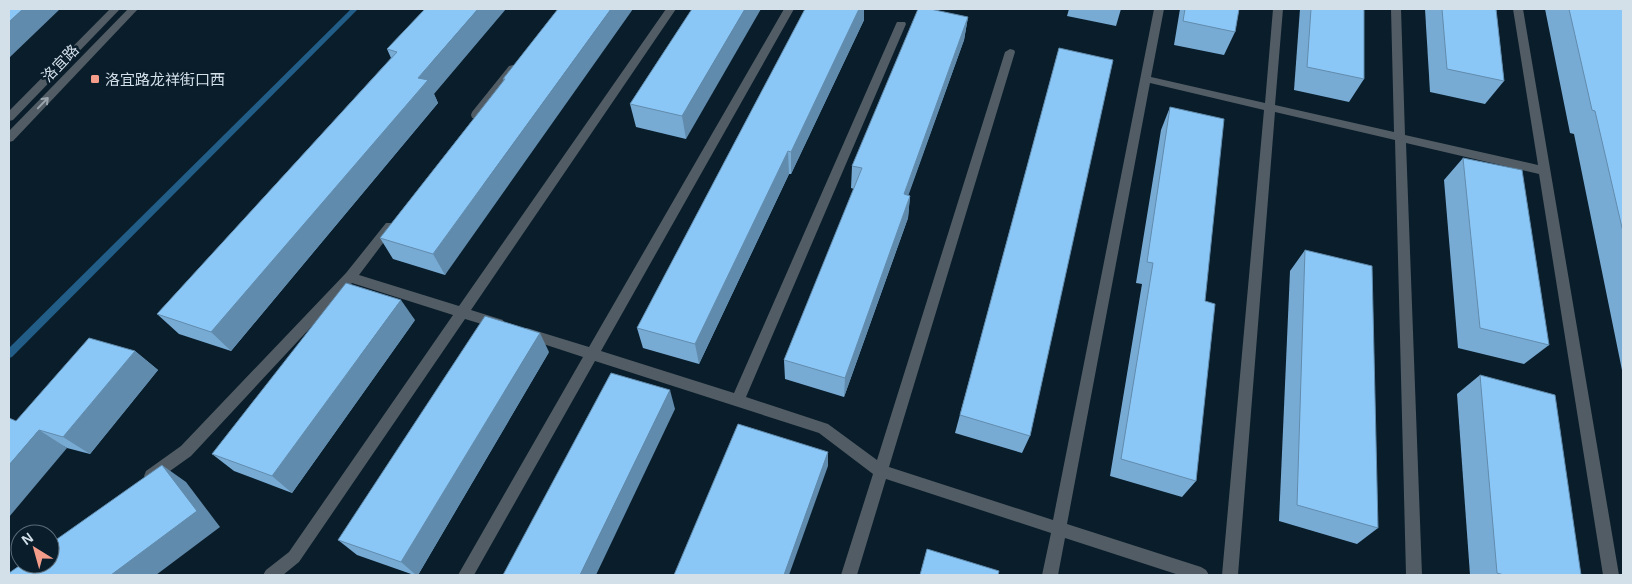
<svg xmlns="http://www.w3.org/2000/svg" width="1632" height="584" viewBox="0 0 1632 584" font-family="Arial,'Noto Sans SC',sans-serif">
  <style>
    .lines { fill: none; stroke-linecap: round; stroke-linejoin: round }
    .stream { fill: #215d87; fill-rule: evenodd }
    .minor { fill: #525c64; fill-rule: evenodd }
    .wall { fill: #78abd4 }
    .shaded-wall { fill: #618bac }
    .building { fill: #8bc7f6; stroke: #618bac }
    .oneway { stroke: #99a4ad }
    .poi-dot { fill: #f49d8b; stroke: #091d2b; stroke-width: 2 }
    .labels { text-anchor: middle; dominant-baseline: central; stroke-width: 5; stroke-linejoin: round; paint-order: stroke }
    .street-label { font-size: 15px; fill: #d3dfe9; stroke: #091d2b }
    .poi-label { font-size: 15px; fill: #d3dfe9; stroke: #091d2b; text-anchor: start }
  </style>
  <rect width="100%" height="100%" fill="#091d2b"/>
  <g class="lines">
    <path class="stream" d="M351,9H358L12,357L9,358V348Z"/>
    <g class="minor">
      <path d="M110,9H120L13,120L9,121V111Z"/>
      <path d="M128,9H138L13,141L9,142V131Z"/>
      <path d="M666,9H676L471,310L503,320L504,324L503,328L498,329L465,319L299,562L283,575H263L266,570L289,552L453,315L352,283L191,456L156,481L151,483L146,481L144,476L146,471L181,446L346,273L386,223H394L396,226L359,275L459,306Z"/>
      <path d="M784,9H794L601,351L734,393L896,24L897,22H905L906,24L746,397L828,424L877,460L1005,52L1010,49L1014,50L1015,52L889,467L1053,520L1154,9H1164L1151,77L1265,103L1273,9H1283L1275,105L1394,132L1391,9H1401L1405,135L1538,165L1513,9H1523L1619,575H1603L1539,174L1406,143L1422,575H1406L1395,140L1275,112L1238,575H1222L1264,110L1150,83L1067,524L1201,567L1206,570L1209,575H1179L1065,538L1058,575H1042L1051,533L886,479L857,575H841L873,474L819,433L595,361L474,575H458L583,357L522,337L521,333L522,329L527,328L589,347Z"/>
      <path d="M513,65L517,66L518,68L517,70L480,118H472L471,115L472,112L509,66Z"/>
    </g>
  </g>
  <g class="wall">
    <path d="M425,9L434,94L438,103L231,351L179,334L157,314L391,58L387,49Z"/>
    <path d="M558,9L445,275L393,259L380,238L504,80L503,79Z"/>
    <path d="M692,9L686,139L636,127L630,104Z"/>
    <path d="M805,9H864V20L791,174H789L699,364L643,348L637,328Z"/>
    <path d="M1069,9H1121L1116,26L1067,16Z"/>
    <path d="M1180,9H1239L1235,32L1224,55L1174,45Z"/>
    <path d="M1300,9H1364V79L1349,102L1294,90Z"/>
    <path d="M1425,9H1496L1504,81L1485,104L1430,92Z"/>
    <path d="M1545,9H1623V375L1574,134L1570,133Z"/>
    <path d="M968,17L964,40L908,195L910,196L908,218L844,397L785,379L784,360L854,189L851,188L852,166Z"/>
    <path d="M1059,48L1030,436L1022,453L955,433Z"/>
    <path d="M1170,107L1205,301L1196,481L1182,497L1110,476L1142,284L1136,283L1161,130Z"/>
    <path d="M1463,158L1549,345L1524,364L1458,348L1444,180Z"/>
    <path d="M1305,250L1378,528L1357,544L1279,521L1290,271Z"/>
    <path d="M415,320L292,493L234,471L212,454Z"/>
    <path d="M135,351L158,370L90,454L67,448L16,421Z"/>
    <path d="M549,352L418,575H414L357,555L338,540Z"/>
    <path d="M1480,375L1581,575H1470L1457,394Z"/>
  </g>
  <g class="shaded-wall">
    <path d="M23,9H60L9,58V22Z"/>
    <path d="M478,9H506L434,94L438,103L231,351L211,332L418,78Z"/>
    <path d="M611,9H633L445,275L433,254Z"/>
    <path d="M745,9H761L686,139L682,116Z"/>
    <path d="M859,9H864V20L791,174V152Z"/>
    <path d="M968,17L964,40L901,216L904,194Z"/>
    <path d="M788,151L789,174L699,364L695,344Z"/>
    <path d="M910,196L908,218L844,397L845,378Z"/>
    <path d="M401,300L415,320L292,493L272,476Z"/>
    <path d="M540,333L549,352L418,575H416L401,562Z"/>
    <path d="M135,351L158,370L90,454L63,437Z"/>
    <path d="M670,390L675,409L596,575H580Z"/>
    <path d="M39,430L67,448L9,517V465Z"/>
    <path d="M828,452V466L789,575H784Z"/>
    <path d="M162,465L186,482L220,527L156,575H111Z"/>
  </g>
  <g class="building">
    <path d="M9,9H23L9,22Z"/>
    <path d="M425,9H478L418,78L428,80L211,332L157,314L397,52L387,49Z"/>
    <path d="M558,9H611L433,254L380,238L505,79H503Z"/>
    <path d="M692,9H745L682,116L630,104Z"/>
    <path d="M805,9H859L791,152L788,151L695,344L637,328Z"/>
    <path d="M918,9H930L968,17L904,194L910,196L845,378L784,360L862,168L852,166Z"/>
    <path d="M1185,9H1239L1235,32L1183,21Z"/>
    <path d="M1311,9H1364V79L1307,67Z"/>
    <path d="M1442,9H1496L1504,81L1447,69Z"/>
    <path d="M1569,9H1623V232L1595,111L1592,110Z"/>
    <path d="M1059,48L1113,60L1030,436L960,415Z"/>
    <path d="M1170,107L1224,119L1205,301L1215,304L1196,481L1121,459L1153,263L1147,262Z"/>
    <path d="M1463,158L1522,170L1549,345L1480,328Z"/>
    <path d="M1305,250L1372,266L1378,528L1297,505Z"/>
    <path d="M346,283L401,300L272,476L212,454Z"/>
    <path d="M485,316L540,333L401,562L338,540Z"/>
    <path d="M89,338L135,351L63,437L39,430L9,465V418L16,421Z"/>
    <path d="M611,373L670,390L580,575H503Z"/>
    <path d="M1480,375L1555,395L1581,575H1504L1497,573Z"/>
    <path d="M738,424L828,452L784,575H674Z"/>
    <path d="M162,465L197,511L111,575H9V573L22,564H50V544Z"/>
    <path d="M927,549L999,571L998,575H920Z"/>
  </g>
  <defs><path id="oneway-shaft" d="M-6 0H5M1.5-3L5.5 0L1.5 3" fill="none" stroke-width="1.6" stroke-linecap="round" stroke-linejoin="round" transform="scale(1.25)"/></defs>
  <use class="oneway" href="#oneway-shaft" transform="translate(43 103) rotate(-46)"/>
  <rect class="poi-dot" x="90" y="74" width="10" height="10" rx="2.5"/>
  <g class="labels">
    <g class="street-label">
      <text transform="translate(60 63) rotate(-46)">洛宜路</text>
    </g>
    <g class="poi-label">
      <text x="105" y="79">洛宜路龙祥街口西</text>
    </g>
  </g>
  <rect width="1632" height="584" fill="none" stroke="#d3dfe9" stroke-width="20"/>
  <g transform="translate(35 549) rotate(323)"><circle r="24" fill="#091d2b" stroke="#5a6b77"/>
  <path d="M0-4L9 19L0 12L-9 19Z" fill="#f49d8b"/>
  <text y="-8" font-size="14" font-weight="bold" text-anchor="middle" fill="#d3dfe9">N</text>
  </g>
</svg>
